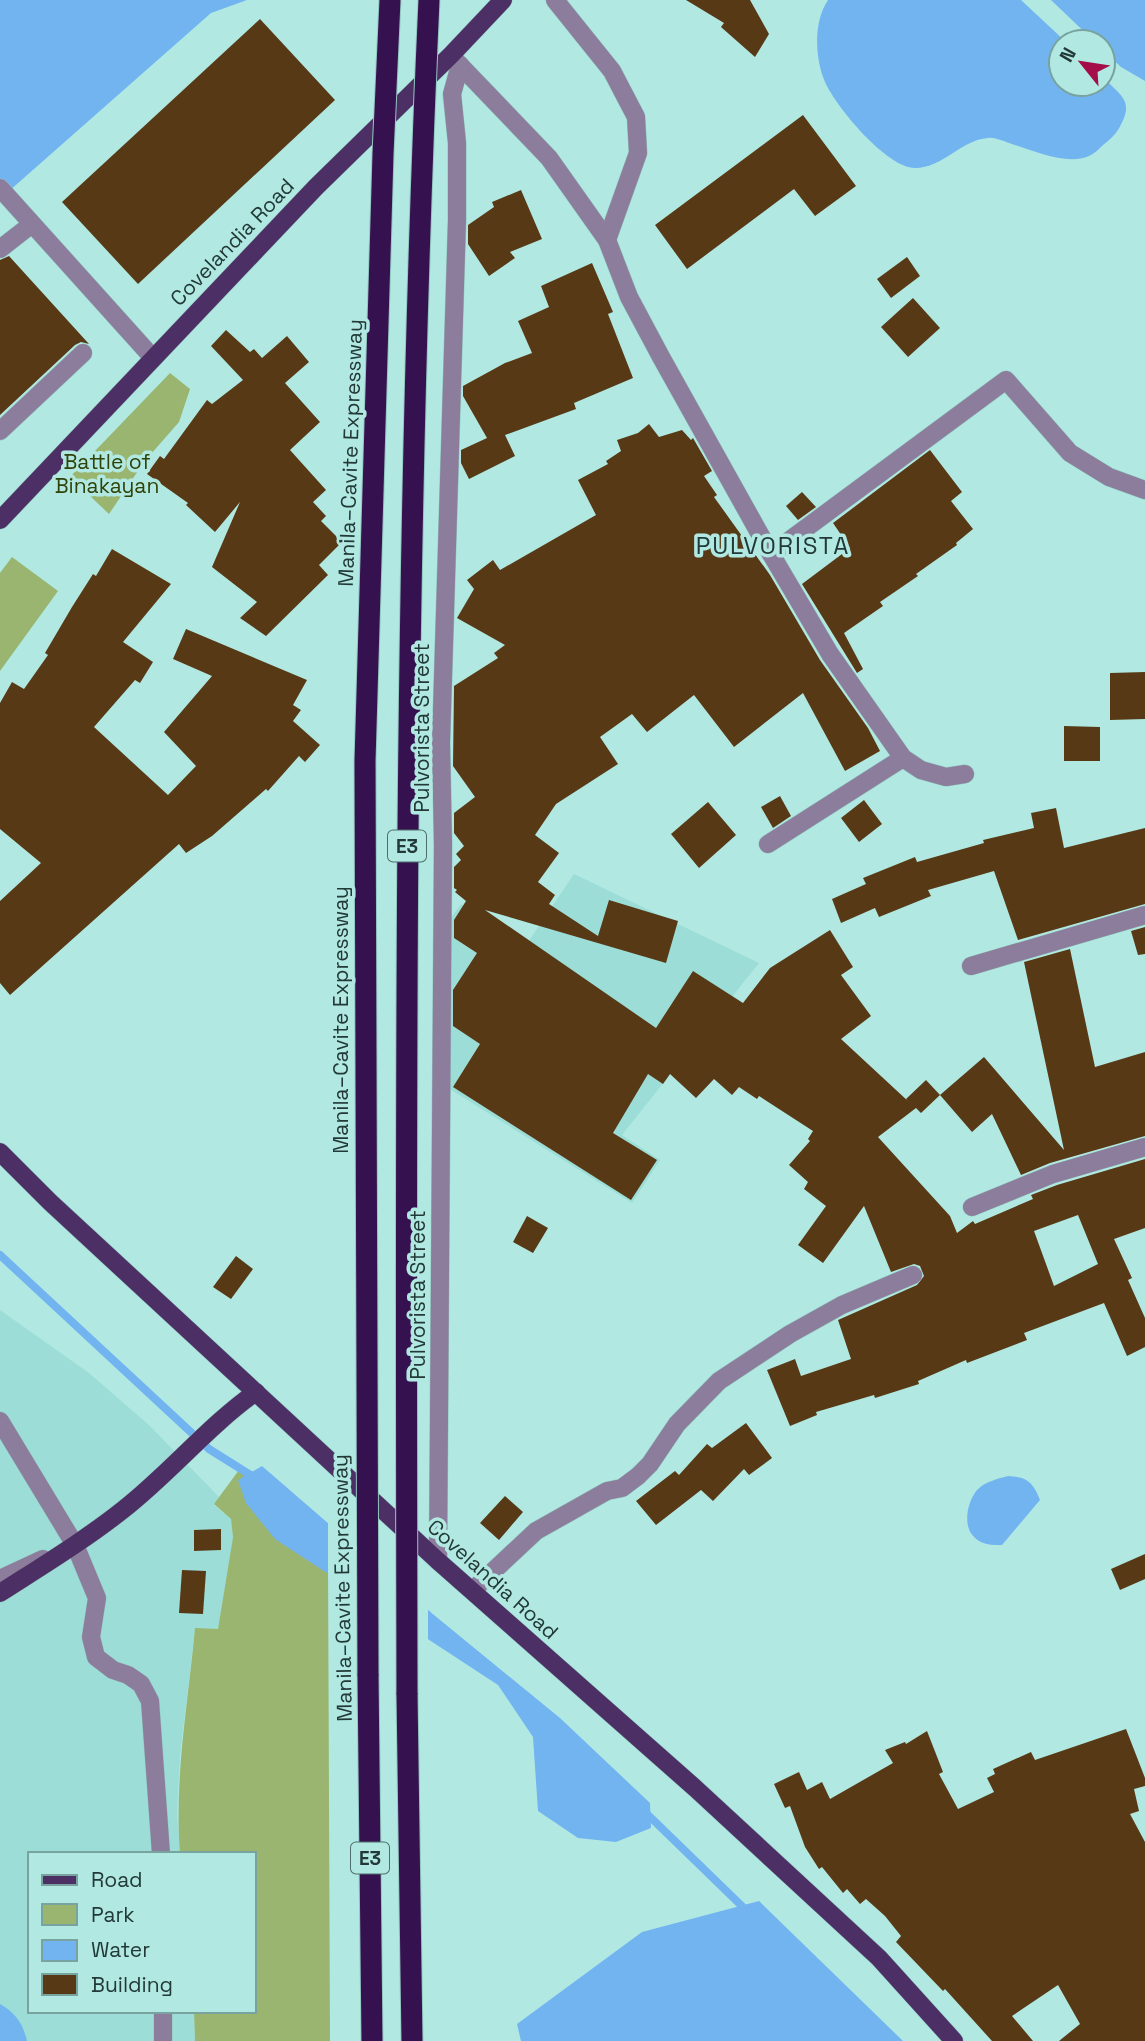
<svg xmlns="http://www.w3.org/2000/svg" width="1145" height="2041" viewBox="0 0 1145 2041" font-family="'Space Grotesk',sans-serif">
  <style>
    .built { fill: #9cded7 }
    .green { fill: #99b570 }
    .water { fill: #72b4f0 }
    .pier { fill: #b1e9e2 }
    .lines { fill: none; stroke-linecap: round; stroke-linejoin: round }
    .stream { stroke: #72b4f0; stroke-width: 8 }
    .building { fill: #583916; fill-rule: evenodd }
    .minor-casing { stroke: #94c6c0; stroke-width: 19 }
    .major-casing { stroke: #94c6c0; stroke-width: 19 }
    .highway-casing { stroke: #94c6c0; stroke-width: 23 }
    .minor { stroke: #8c7d9c; stroke-width: 18 }
    .major { stroke: #4c3065; stroke-width: 18 }
    .highway { stroke: #361150; stroke-width: 21 }
    .highway-bridge-casing { stroke: #94c6c0; stroke-width: 23; stroke-linecap: butt }
    .highway-bridge { stroke: #361150; stroke-width: 21 }
    .labels { text-anchor: middle; dominant-baseline: central; stroke-width: 7; stroke-linejoin: round; paint-order: stroke }
    .shield { fill: #b1e9e2; stroke: #4d6e6a; stroke-width: 2 }
    .shield-label { font-size: 19px; font-weight: bold; fill: #223937 }
    .street-label { font-size: 21px; fill: #223937; stroke: #b1e9e2 }
    .park-label { font-size: 21px; fill: #2f4207; stroke: #b1e9e2 }
    .quarter-label { font-size: 24px; letter-spacing: 2px; fill: #223937; stroke: #b1e9e2 }
  </style>
  <rect width="100%" height="100%" fill="#b1e9e2"/>
  <g class="built">
    <path d="M574,874L759,963L622,1135L660,1160L632,1203L448,1088V922L461,904L524,948Z"/>
    <path d="M0,1310L89,1373L150,1426L219,1497L214,1505L231,1519L233,1537L218,1629H195L180,1756L177,1814L180,1854H30V2011H194L195,2041H0Z"/>
  </g>
  <g class="green">
    <path d="M170,373L190,389L179,422L144,462L109,514L70,477Z"/>
    <path d="M12,557L58,591L0,671V573Z"/>
    <path d="M239,1470L328,1554L330,2041H195L194,2011H254V1854H180C174,1778 188,1704 195,1628L218,1629L233,1537L231,1519L214,1504Z"/>
  </g>
  <g class="water">
    <path d="M0,0H247L211,13L0,199Z"/>
    <path d="M828,0H1021L1066,42H1061V84H1103V77C1123,98 1135,101 1118,130C1114,136 1109,140 1103,145C1100,148 1095,153 1091,155C1068,167 1032,150 1009,143C1003,141 994,137 988,138C961,140 943,168 915,168C887,168 836,107 825,82C815,59 813,22 828,0Z"/>
    <path d="M1051,0H1145V81L1121,67L1103,50V42H1095Z"/>
    <path d="M262,1466L434,1615L560,1718L650,1803L651,1828L616,1842L578,1838L538,1811L533,1737L498,1685L275,1539L246,1503L238,1480Z"/>
    <path d="M1008,1476C1027,1477 1033,1482 1040,1500L1002,1545C993,1545 982,1545 975,1538C962,1527 967,1502 977,1490C985,1482 996,1479 1008,1476Z"/>
    <path d="M759,1901L903,2041H521L517,2024L642,1932Z"/>
    <path d="M0,2004C16,2013 23,2024 27,2041H0Z"/>
  </g>
  <path class="pier" d="M328,1517L428,1604V1643L328,1578Z"/>
  <g class="lines">
    <g class="stream">
      <path d="M0,1255L209,1449L257,1479"/>
      <path d="M644,1811L748,1912"/>
    </g>
  </g>
  <g class="building">
    <path d="M686,0H750L769,34L755,57L721,27L724,23Z"/>
    <path d="M260,19L335,100L138,284L62,202Z"/>
    <path d="M803,115L856,186L815,216L794,189L687,269L655,225Z"/>
    <path d="M521,190L542,239L510,252L515,258L489,276L468,244V225L494,207L492,202Z"/>
    <path d="M9,256L89,344L81,342L75,345L0,415V260Z"/>
    <path d="M907,257L920,276L891,298L877,279Z"/>
    <path d="M592,263L613,312L608,314L633,378L574,403L576,409L505,435L515,456L469,479L461,463V450L487,438L463,396V386L505,363L532,353L518,321L549,307L541,286Z"/>
    <path d="M913,298L940,328L908,357L881,327Z"/>
    <path d="M226,330L250,352L254,349L262,358L287,336L309,362L285,383L320,422L290,450L326,490L313,502L326,516L321,521L342,542L319,565L328,575L266,636L240,618L257,602L212,567L240,502L215,532L186,505L188,503L147,474L160,456L164,459L207,400L212,404L243,380L211,346Z"/>
    <path d="M649,424L659,437L682,430L691,440L693,438L712,471L704,476L717,495L714,497L770,575L820,660L868,728L880,751L845,771L803,693L734,747L694,695L647,732L632,714L600,737L618,764L556,804L535,835L559,853L538,882L555,895L549,904L598,936L609,900L678,921L666,963L485,910L656,1028L693,971L743,1003L770,968L830,930L853,967L841,975L871,1016L841,1039L909,1102L906,1099L926,1080L940,1095L921,1113L916,1108L878,1137L950,1216L957,1233L973,1221L975,1224L1033,1199L1031,1195L1057,1185L1145,1159V1228L1114,1239L1132,1278L1128,1280L1145,1318V1347L1127,1356L1104,1303L1024,1333L1027,1340L967,1363L966,1360L918,1381L919,1384L875,1398L874,1395L816,1412L817,1415L790,1426L767,1370L795,1359L801,1376L851,1359L838,1320L917,1285L924,1276L920,1266L914,1264L891,1272L864,1206L823,1263L798,1245L826,1206L804,1189L808,1182L789,1165L810,1141L808,1139L813,1131L759,1096L757,1099L739,1087L732,1095L714,1079L696,1098L670,1074L663,1084L648,1074L613,1133L657,1160L631,1200L453,1087L480,1044L453,1026V990L477,953L454,938V920L466,901L455,892L457,890L454,888V867L461,860L456,854L464,846L454,833V813L475,797L453,766L454,686L498,658L494,653L505,645L457,618L474,589L467,580L493,560L500,570L596,515L578,480L608,464L606,461L621,451L617,440L638,433ZM1078,1215L1098,1264L1054,1286L1034,1231Z"/>
    <path d="M930,450L962,492L951,501L973,529L956,543L957,545L916,574L918,576L880,602L883,606L844,633L863,669L857,673L802,584L850,548L833,523Z"/>
    <path d="M802,492L816,507L798,520L786,506Z"/>
    <path d="M112,549L171,584L123,642L153,662L140,683L135,680L94,727L168,795L196,766L164,732L212,676L173,659L186,629L307,680L293,705L301,710L293,721L320,745L305,762L299,756L268,791L266,789L212,836L186,853L179,844L10,995L0,983V901L41,863L0,829V703L12,682L24,689L48,655L45,653L72,607L93,574L96,576Z"/>
    <path d="M1145,672V719L1110,720V673Z"/>
    <path d="M1064,726L1100,727V761H1064Z"/>
    <path d="M780,796L791,816L773,828L761,807Z"/>
    <path d="M864,800L882,824L859,842L841,818Z"/>
    <path d="M708,802L736,835L699,868L671,834Z"/>
    <path d="M1056,808L1064,848L1145,828V904L1018,940L994,871L928,890L931,896L879,917L875,908L841,923L832,899L866,884L863,878L915,857L917,862L984,843L983,840L1034,828L1031,813Z"/>
    <path d="M1145,927V954L1138,955L1131,931Z"/>
    <path d="M1070,949L1095,1067L1145,1052V1136L1050,1163L1021,1175L992,1114L972,1132L940,1095L984,1057L1064,1150L1024,962Z"/>
    <path d="M527,1216L548,1228L533,1253L513,1242Z"/>
    <path d="M236,1256L253,1269L231,1299L213,1287Z"/>
    <path d="M746,1423L772,1458L749,1475L744,1469L713,1501L701,1490L656,1525L636,1501L675,1471L679,1475L707,1444L712,1448Z"/>
    <path d="M505,1496L523,1512L499,1540L480,1523Z"/>
    <path d="M221,1529V1550L194,1551V1530Z"/>
    <path d="M1145,1554V1579L1120,1590L1111,1569Z"/>
    <path d="M182,1570L206,1571L203,1614L179,1613Z"/>
    <path d="M1126,1729L1145,1778V1786L1134,1789L1139,1811L1130,1814L1145,1842V2041H1059L1080,2024L1058,1985L1012,2016L1033,2041H992L945,1989L943,1991L896,1942L901,1936L885,1916L866,1899L860,1904L847,1889L843,1893L822,1867L819,1869L805,1847L790,1806L785,1808L774,1784L799,1772L807,1790L822,1782L830,1799L893,1763L885,1750L905,1742L906,1744L927,1731L943,1772L939,1774L958,1809L994,1792L987,1778L995,1774L993,1769L1031,1752L1035,1760Z"/>
  </g>
  <g class="lines">
    <defs>
      <g id="minor">
        <path d="M555,0L612,71L636,117L638,153L607,240"/>
        <path d="M455,60L549,158L607,240L629,297L661,357L771,554L1006,380L1070,453L1109,477L1145,490"/>
        <path d="M0,188L153,358"/>
        <path d="M0,249L32,224"/>
        <path d="M0,431L83,353"/>
        <path d="M771,554L830,654L903,758L921,770L946,777L965,774"/>
        <path d="M768,844L903,758"/>
        <path d="M971,966L1145,915"/>
        <path d="M972,1207L1053,1174L1145,1147"/>
        <path d="M0,1421L75,1545L97,1598L91,1637L96,1657L113,1670L128,1675L141,1684L150,1701L161,1854"/>
        <path d="M438,1561L443,845L441,743L457,220V143L452,94L460,65"/>
        <path d="M0,1579L43,1559"/>
        <path d="M473,1590L536,1531L607,1491L622,1488L638,1476L650,1464L677,1424L719,1381L790,1334L842,1305L913,1275"/>
        <path d="M163,2011V2041"/>
      </g>
      <g id="major">
        <path d="M0,520L316,187L451,55L503,0"/>
        <path d="M0,1152L50,1202L438,1561L695,1788L879,1958L954,2041"/>
        <path d="M0,1593C42,1566 85,1540 124,1509C171,1472 208,1426 256,1392"/>
      </g>
      <g id="highway">
        <path d="M368,1674L372,2041"/>
        <path d="M407,1693L412,2041"/>
      </g>
    </defs>
    <use href="#minor" class="minor-casing"/>
    <use href="#major" class="major-casing"/>
    <use href="#highway" class="highway-casing"/>
    <use href="#minor" class="minor"/>
    <use href="#major" class="major"/>
    <use href="#highway" class="highway"/>
    <defs>
      <g id="highway-bridge">
        <path d="M368,1674L365,761L383,154L390,0"/>
        <path d="M407,1693C406,1128 403,564 429,0"/>
      </g>
    </defs>
    <use href="#highway-bridge" class="highway-bridge-casing"/>
    <use href="#highway-bridge" class="highway-bridge"/>
  </g>
  <g class="labels">
    <g class="shield">
      <rect x="388" y="830.5" width="38" height="31" rx="5"/>
      <rect x="351" y="1842.5" width="38" height="31" rx="5"/>
    </g>
    <g class="shield-label">
      <text x="407" y="846">E3</text>
      <text x="370" y="1858">E3</text>
    </g>
    <g class="street-label">
      <text transform="translate(232 242) rotate(-46)">Covelandia Road</text>
      <text transform="translate(350 453) rotate(-88)">Manila–Cavite Expressway</text>
      <text transform="translate(421 728) rotate(-90)">Pulvorista Street</text>
      <text transform="translate(340 1020) rotate(-90)">Manila–Cavite Expressway</text>
      <text transform="translate(417 1295) rotate(-90)">Pulvorista Street</text>
      <text transform="translate(493 1579) rotate(42)">Covelandia Road</text>
      <text transform="translate(342 1588) rotate(-91)">Manila–Cavite Expressway</text>
    </g>
    <g class="park-label">
      <text x="107" y="461">Battle of<tspan x="107" dy="24">Binakayan</tspan></text>
    </g>
    <g class="quarter-label">
      <text x="773" y="545">PULVORISTA</text>
    </g>
  </g>
  <rect x="28" y="1852" width="228" height="161" fill="#b1e9e2" stroke="#78a39e" stroke-width="2"/>
  <rect x="42" y="1875" width="35" height="10" fill="#4c3065" stroke="#78a39e" stroke-width="2"/>
  <text x="91" y="1887" font-size="21" fill="#223937">Road</text>
  <rect x="42" y="1904" width="35" height="21" fill="#99b570" stroke="#78a39e" stroke-width="2"/>
  <text x="91" y="1922" font-size="21" fill="#223937">Park</text>
  <rect x="42" y="1940" width="35" height="21" fill="#72b4f0" stroke="#78a39e" stroke-width="2"/>
  <text x="91" y="1957" font-size="21" fill="#223937">Water</text>
  <rect x="42" y="1974" width="35" height="21" fill="#583916" stroke="#78a39e" stroke-width="2"/>
  <text x="91" y="1992" font-size="21" fill="#223937">Building</text>
  <g transform="translate(1082 63) rotate(300)"><circle r="33" fill="#b1e9e2" stroke="#78a39e" stroke-width="2"/>
  <path d="M0-5L12 26L0 18L-12 26Z" fill="#a40d48"/>
  <text y="-10" font-size="19" font-weight="bold" text-anchor="middle" fill="#223937">N</text>
  </g>
</svg>
